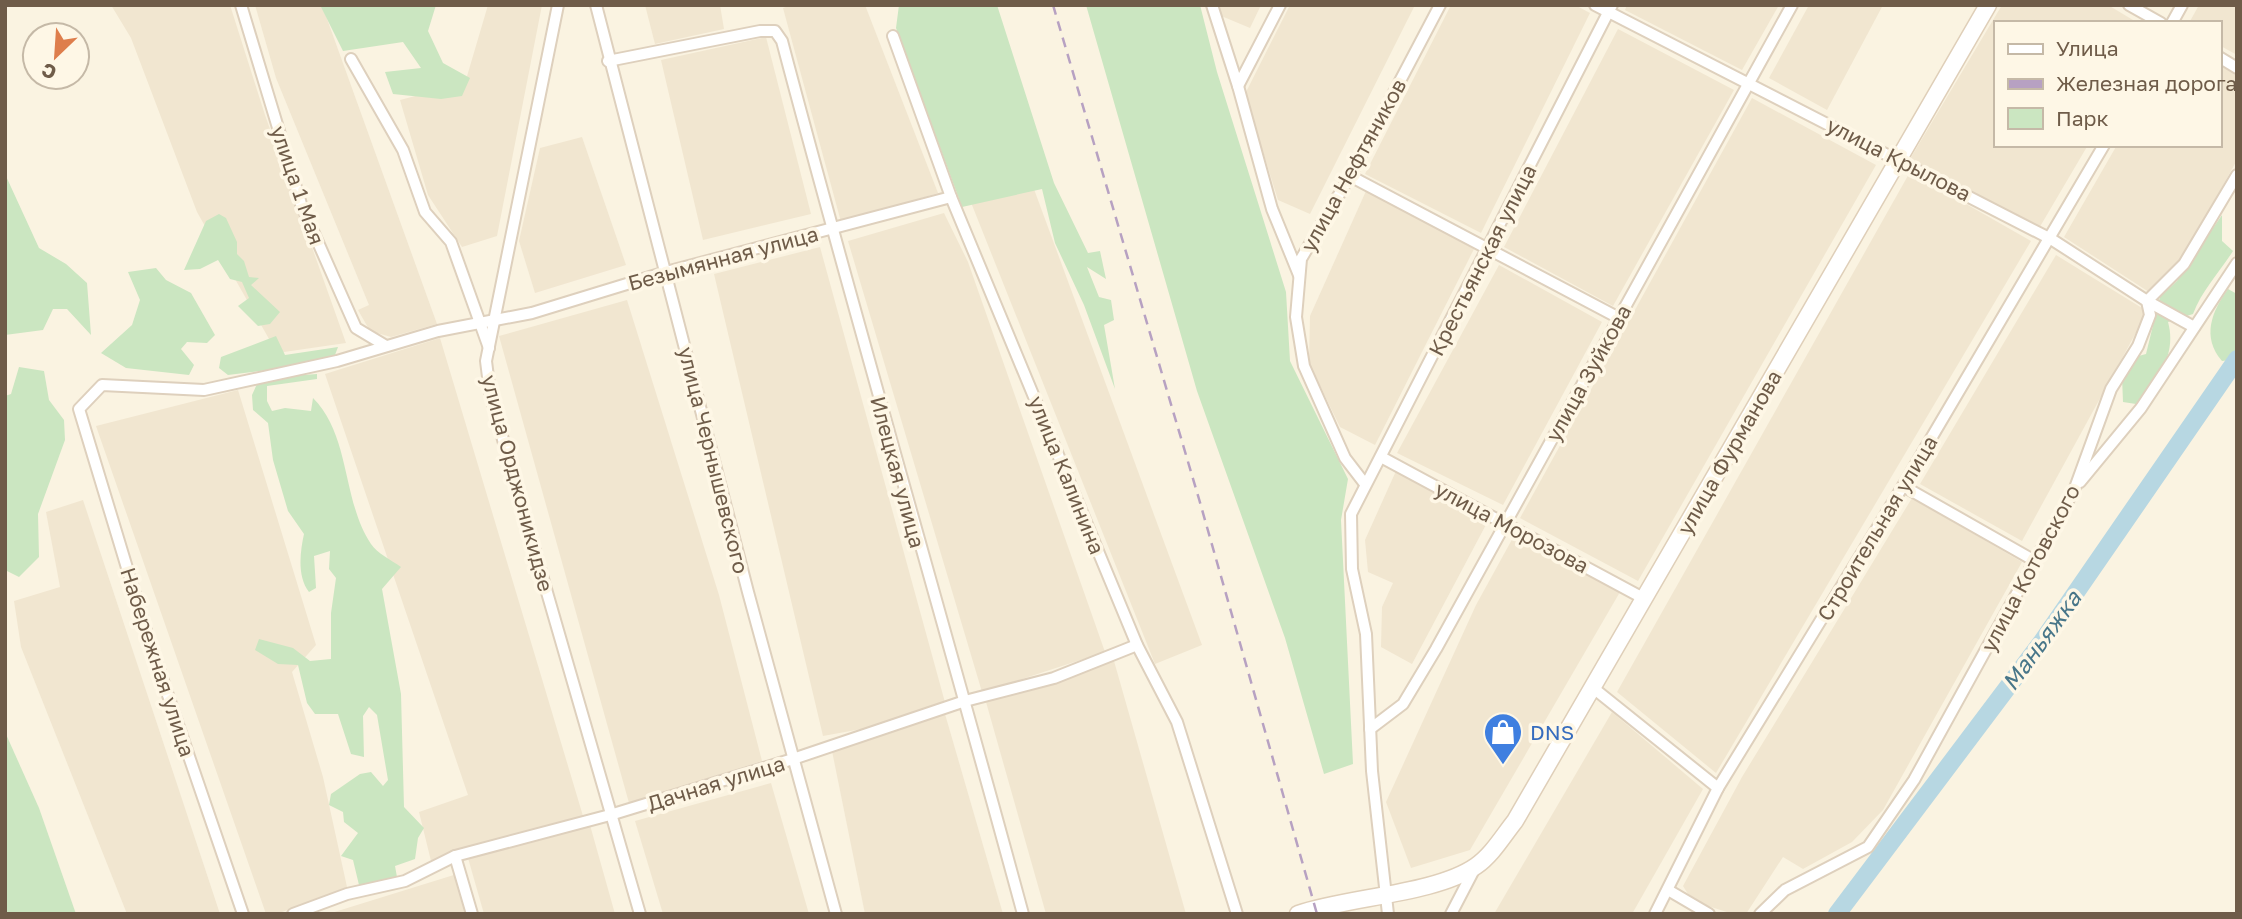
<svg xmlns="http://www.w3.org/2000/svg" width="2242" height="919" viewBox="0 0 2242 919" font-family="'Golos Text',sans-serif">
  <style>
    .residential { fill: #f1e6d0 }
    .green { fill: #cbe6c1 }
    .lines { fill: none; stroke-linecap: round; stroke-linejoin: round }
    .river { stroke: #b7d7e2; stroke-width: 18 }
    .minor-casing { stroke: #ded0bd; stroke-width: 14 }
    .secondary-casing { stroke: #dfcfb9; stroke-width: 19 }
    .minor { stroke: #fff; stroke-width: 10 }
    .secondary { stroke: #fff; stroke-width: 16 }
    .rail { stroke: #b7a1c2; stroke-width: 2.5; stroke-dasharray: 10 7; stroke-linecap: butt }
    .labels { text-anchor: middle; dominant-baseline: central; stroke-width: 7; stroke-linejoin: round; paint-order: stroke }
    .street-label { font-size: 21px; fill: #6f5c49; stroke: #fef7e6 }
    .shop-label { font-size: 21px; fill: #366cbe; stroke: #fef7e6; text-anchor: start }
    .water-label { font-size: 23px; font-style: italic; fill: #487689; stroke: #fef7e6 }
  </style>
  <rect width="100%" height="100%" fill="#faf3e1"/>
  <g class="residential">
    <path d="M111,5H230L265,115L346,343L277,353L197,212L131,38Z"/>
    <path d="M255,5H322L437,324L391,337L370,331L358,310L369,305L276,78Z"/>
    <path d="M488,5H542L497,236L462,247L428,195L400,100L465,83Z"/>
    <path d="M645,5H720L724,29L655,44Z"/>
    <path d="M791,5H865L938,193L841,222L783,8Z"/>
    <path d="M1216,5H1261L1250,28L1219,15Z"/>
    <path d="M1290,5H1415L1310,214L1278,200L1245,94Z"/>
    <path d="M1451,5H1575L1590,13L1481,233L1365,174Z"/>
    <path d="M1627,5H1779L1742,70L1625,10Z"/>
    <path d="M1809,5H1883L1827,110L1769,78Z"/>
    <path d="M2002,5H2108L2138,23H1995V145H2088L2038,230L1910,159Z"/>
    <path d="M2199,5H2237V55L2219,45V23H2189Z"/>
    <path d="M1618,29L1734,90L1613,306L1504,247Z"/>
    <path d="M766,37L811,214L703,240L661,60Z"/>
    <path d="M2219,65L2237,76V160L2182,259L2149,292L2064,237L2117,145H2219Z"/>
    <path d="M1752,98L1876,165L1638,581L1520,518Z"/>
    <path d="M582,137L626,265L535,293L519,241L540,148Z"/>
    <path d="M1910,172L2031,241L1716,773L1617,692Z"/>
    <path d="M1031,181L1202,645L1155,664L970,200Z"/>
    <path d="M1366,191L1474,249L1375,445L1340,427L1309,363L1310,316Z"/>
    <path d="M944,213L968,262L1105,652L982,692L848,241Z"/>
    <path d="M820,247L946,706L878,726L823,736L714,274Z"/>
    <path d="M2056,255L2142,308L2144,318L2022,541L1920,484Z"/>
    <path d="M1499,265L1602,322L1503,505L1397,453Z"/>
    <path d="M627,300L719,595L762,761L629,803L499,336Z"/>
    <path d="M440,338L583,816L431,861L419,812L468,795L325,374Z"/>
    <path d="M238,390L316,645L292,672L323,777L347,887L277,914H266L96,426Z"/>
    <path d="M1396,471L1489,519L1412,664L1381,647L1382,607L1393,583L1368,572L1365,540Z"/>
    <path d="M1912,498L2022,562L1883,810L1852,842L1803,869L1783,857L1746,914H1733L1708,906L1688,894L1683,886L1742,777Z"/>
    <path d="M83,500L220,914H127L21,647L14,601L60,587L46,512Z"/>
    <path d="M1515,534L1620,592L1470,850L1411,868L1386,802L1476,605Z"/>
    <path d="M1114,661L1186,914H1046L986,702Z"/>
    <path d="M1612,712L1703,789L1632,914H1494Z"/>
    <path d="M945,714L1003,914H865L832,751Z"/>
    <path d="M771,783L809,914H663L635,821Z"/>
    <path d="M590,825L615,914H484L468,858Z"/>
    <path d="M457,874L468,914H328Z"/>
  </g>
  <g class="green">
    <path d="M320,5H436L428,31L443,63L470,78L462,96L441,99L393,94L385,72L421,68L403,42L343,51Z"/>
    <path d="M899,5H997L1054,183L1088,253L1100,251L1106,279L1087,267L1099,297L1111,300L1114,320L1104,325L1115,389L1084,305L1055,243L1042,189L962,207L896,28Z"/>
    <path d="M1086,5H1200L1217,72L1286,292L1290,361L1348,479L1341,520L1353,764L1324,774L1285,638L1197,391Z"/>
    <path d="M5,174L39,248L66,264L87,283L91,335L67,309H53L43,330L5,335Z"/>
    <path d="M219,214L226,218L237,242V254L244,261L249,277L259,278L251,285L280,312L270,324L258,326L238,306L249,298L242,282L230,279L218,260L200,269L184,270L206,221Z"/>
    <path d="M2222,215V241L2233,251C2219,273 2202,290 2193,314L2168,322C2177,354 2158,381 2136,404L2123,402L2122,377L2135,357L2146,354L2160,297L2177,281Z"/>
    <path d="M156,268L166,280L191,293L215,335L207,343L187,342L181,349L194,365L189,375L126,368L101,353L132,325L140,300L128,272Z"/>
    <path d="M2228,289L2237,294V352L2231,360L2222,361C2201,337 2212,311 2228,289Z"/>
    <path d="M276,336L285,355L338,347L335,355L283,368L228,375L219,368L221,357Z"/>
    <path d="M19,367L44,371L49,400L64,420L65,440L38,514L39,557L19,577L5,570V396L11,394Z"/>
    <path d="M317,374V379L267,386V401L272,411L285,408L311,411L313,398C351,436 342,501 371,544C377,553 391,560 401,567L382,589L401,694L404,807L424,828L418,838L415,859L395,866L397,877L359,885L353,860L341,856L358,833L344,822L343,812L329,805L331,794L360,774L371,772L383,786L388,780L377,715L369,707L363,716L364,757L351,754L338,714H315L307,703L298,665L278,664L255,650L259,639L293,648L310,661L331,659V613L336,578L329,569L330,551L314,556L316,588L309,592C297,577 300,552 304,534L288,511L273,460L268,423L253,410L252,395L257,384L276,377Z"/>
    <path d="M5,732L39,808L76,914H5Z"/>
  </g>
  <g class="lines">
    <path class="river" d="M1837,914L2041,643L2237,359"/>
    <defs>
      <g id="minor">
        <path d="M241,5L301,204L356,328L386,346"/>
        <path d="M558,5L486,361L490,393L509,461L640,914"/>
        <path d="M596,5L748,592L836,914"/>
        <path d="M1212,5L1238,86L1272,209L1299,275"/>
        <path d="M1595,5L2051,239L2147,301L2194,327"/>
        <path d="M2129,5L2161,23"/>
        <path d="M2172,23L2182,5"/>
        <path d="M893,36L951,197L1137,645L1177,722L1237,914"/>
        <path d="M2219,57L2237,68"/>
        <path d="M351,59L403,150L425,212L451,242L489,348"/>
        <path d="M608,61L760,31H775L782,41C859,333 944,622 1023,914"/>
        <path d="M1238,86L1280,5"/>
        <path d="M1350,176L1619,318"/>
        <path d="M1381,457L1643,598"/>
        <path d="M2080,482L2141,408L2237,263"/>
        <path d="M1365,484L1345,458L1304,366L1296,317L1301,259L1350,176L1440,5"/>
        <path d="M1903,486L2035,561"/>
        <path d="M1592,687L1718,788"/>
        <path d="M1370,729L1403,704L1436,649L1792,5"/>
        <path d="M455,856L472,914"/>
        <path d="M1668,890L1709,914"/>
        <path d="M243,914L147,634L79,409L102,385L204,390L337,361L438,331L532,313L666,272L951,197"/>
        <path d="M293,914L347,894L405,881L455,856L610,815L793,759L965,701L1054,678L1137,645"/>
        <path d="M1388,914L1372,771L1366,634L1352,569L1351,514L1612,5"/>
        <path d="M1451,914L1476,866"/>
        <path d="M1655,914L1718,788L1903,486L2104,145"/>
        <path d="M1760,914L1785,890L1868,847L1914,780L2075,488L2111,389L2138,346L2150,315L2147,301L2184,264L2237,175"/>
      </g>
      <path id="secondary" d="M1298,914C1348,897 1436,894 1476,866C1492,855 1503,836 1515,821L1988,5"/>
    </defs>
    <use href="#minor" class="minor-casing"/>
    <use href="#secondary" class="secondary-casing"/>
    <use href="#minor" class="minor"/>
    <use href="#secondary" class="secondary"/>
    <path class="rail" d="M1053,5L1199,499L1317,914"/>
  </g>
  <defs>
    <symbol id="shop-pin" viewBox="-11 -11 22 30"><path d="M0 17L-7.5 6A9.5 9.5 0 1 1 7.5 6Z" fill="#3f7fe0" stroke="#fef7e6"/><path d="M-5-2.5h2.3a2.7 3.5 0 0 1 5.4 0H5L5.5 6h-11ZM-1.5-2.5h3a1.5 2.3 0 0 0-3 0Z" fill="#fff"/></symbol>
  </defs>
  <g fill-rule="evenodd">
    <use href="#shop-pin" x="1481" y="710" width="44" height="60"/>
  </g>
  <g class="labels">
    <g class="street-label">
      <text transform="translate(1899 159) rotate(27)">улица Крылова</text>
      <text transform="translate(1353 165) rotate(-61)">улица Нефтяников</text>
      <text transform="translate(298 185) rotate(71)">улица 1 Мая</text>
      <text transform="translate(723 258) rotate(-15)">Безымянная улица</text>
      <text transform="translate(1482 260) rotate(-63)">Крестьянская улица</text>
      <text transform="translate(1588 373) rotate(-61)">улица Зуйкова</text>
      <text transform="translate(1729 452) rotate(-60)">улица Фурманова</text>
      <text transform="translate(714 460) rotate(76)">улица Чернышевского</text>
      <text transform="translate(898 472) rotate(75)">Илецкая улица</text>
      <text transform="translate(1067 475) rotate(68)">улица Калинина</text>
      <text transform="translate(518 483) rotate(75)">улица Орджоникидзе</text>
      <text transform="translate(1512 527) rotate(28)">улица Морозова</text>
      <text transform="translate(1877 528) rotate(-59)">Строительная улица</text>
      <text transform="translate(2030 568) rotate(-62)">улица Котовского</text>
      <text transform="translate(158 662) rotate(72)">Набережная улица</text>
      <text transform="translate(716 783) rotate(-17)">Дачная улица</text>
    </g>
    <g class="shop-label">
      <text x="1530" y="732">DNS</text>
    </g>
    <g class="water-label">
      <text transform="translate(2041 640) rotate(-54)">Маньяжка</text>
    </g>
  </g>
  <rect width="2242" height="919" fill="none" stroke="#6f5c49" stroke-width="14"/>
  <rect x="1994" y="21" width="228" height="126" fill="#fef7e6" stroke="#c5b9a7" stroke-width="2"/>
  <rect x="2008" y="44" width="35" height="10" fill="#ffffff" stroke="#c5b9a7" stroke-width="2"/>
  <text x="2056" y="56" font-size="21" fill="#6f5c49">Улица</text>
  <rect x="2008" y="79" width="35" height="10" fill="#b7a1c2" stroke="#c5b9a7" stroke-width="2"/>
  <text x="2056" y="91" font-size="21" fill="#6f5c49">Железная дорога</text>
  <rect x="2008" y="108" width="35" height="21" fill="#cbe6c1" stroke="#c5b9a7" stroke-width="2"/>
  <text x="2056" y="126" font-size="21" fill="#6f5c49">Парк</text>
  <g transform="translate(56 56) rotate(205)"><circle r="33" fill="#fef7e6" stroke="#c5b9a7" stroke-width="2"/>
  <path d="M0-5L12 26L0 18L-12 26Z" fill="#de7e4c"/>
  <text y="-10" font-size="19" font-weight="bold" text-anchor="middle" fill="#6f5c49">С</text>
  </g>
</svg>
